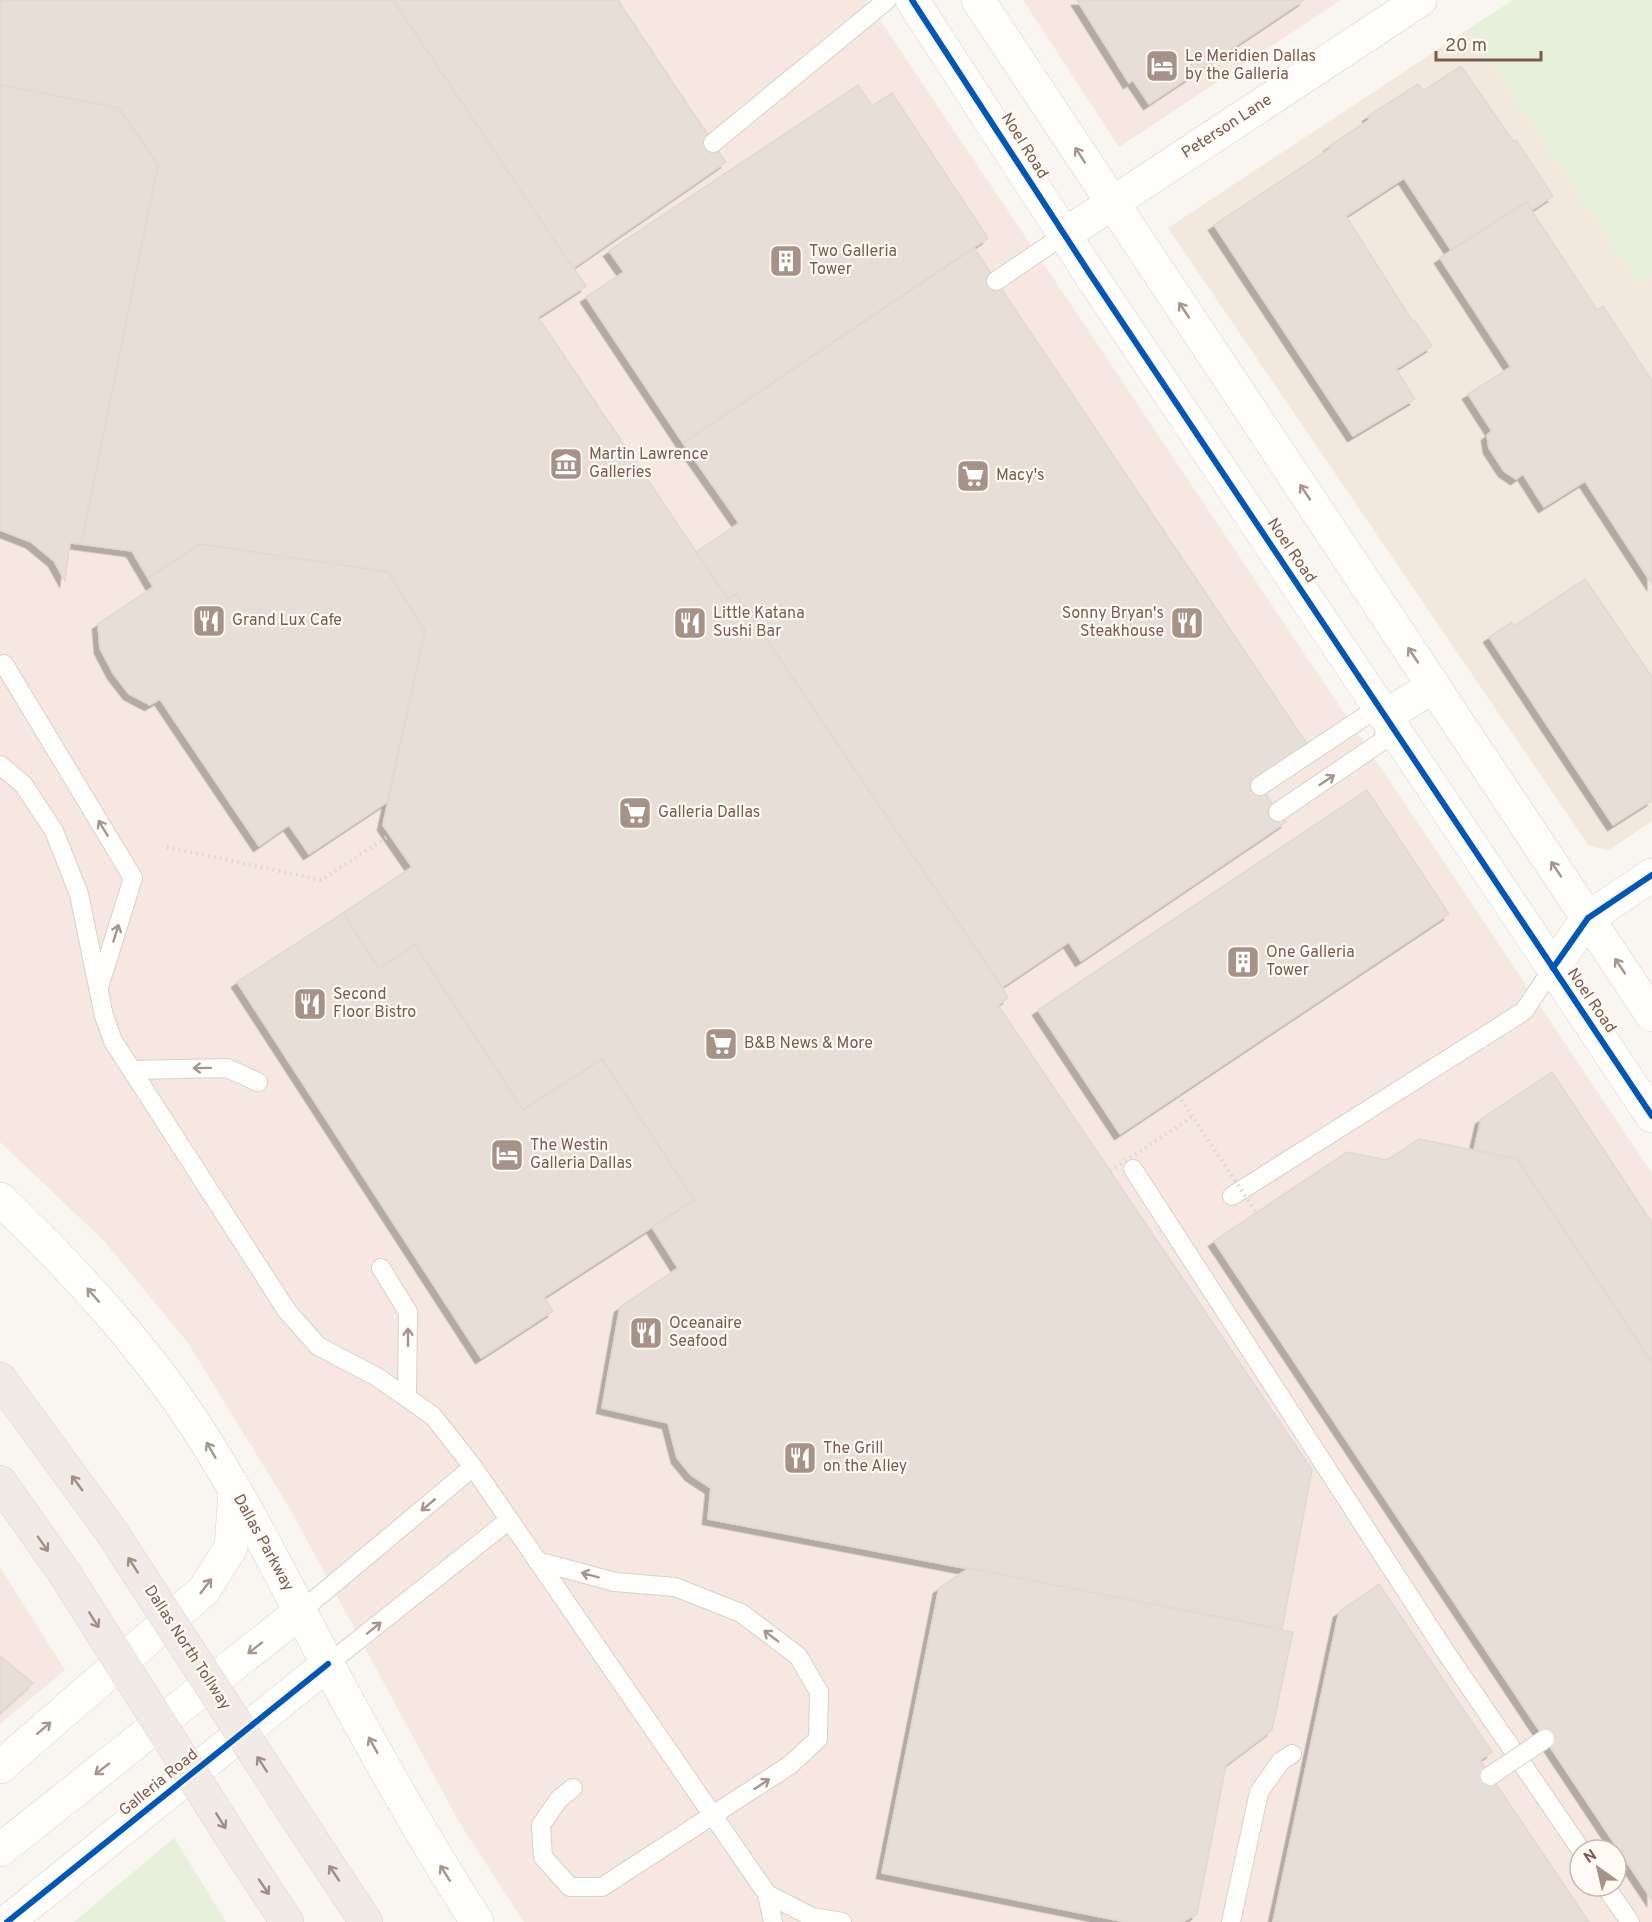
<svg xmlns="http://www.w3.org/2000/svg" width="1652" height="1922" viewBox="0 0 1652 1922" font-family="Overpass,sans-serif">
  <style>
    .residential { fill: #f2e8de }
    .commercial { fill: #f6e8e1; fill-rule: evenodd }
    .green { fill: #e7f0db }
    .building { fill: #e6ded7; stroke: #e2d8d2; stroke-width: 1.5; filter: url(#shadow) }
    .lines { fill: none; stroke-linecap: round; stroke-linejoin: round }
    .lane-casing { stroke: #d7d1cb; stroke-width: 20 }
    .street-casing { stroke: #d7d1cb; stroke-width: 34 }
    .secondary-casing { stroke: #d9d2cb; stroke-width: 34 }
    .highway-casing { stroke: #dad1cc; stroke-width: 34 }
    .path { stroke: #dcd5d0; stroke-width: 4; stroke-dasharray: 1.5 4.5; stroke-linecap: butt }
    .lane { stroke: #fefefd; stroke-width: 18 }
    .street { stroke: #fefefd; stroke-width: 33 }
    .secondary { stroke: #fefefd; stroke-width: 33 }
    .highway { stroke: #f2eae7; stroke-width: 33 }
    .lane-bridge-casing { stroke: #d7d1cb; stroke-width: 20; stroke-linecap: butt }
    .highway-bridge-casing { stroke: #dad1cc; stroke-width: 34; stroke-linecap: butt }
    .path-bridge { stroke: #dcd5d0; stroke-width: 4; stroke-dasharray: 1.5 4.5; stroke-linecap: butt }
    .lane-bridge { stroke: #fefefd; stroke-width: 18 }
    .highway-bridge { stroke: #f2eae7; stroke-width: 33 }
    .cycleway-casing { stroke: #fffaf3; stroke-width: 10 }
    .cycleway { stroke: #0057b8; stroke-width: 6 }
    .oneway { stroke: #a8958b }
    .oneway2 { stroke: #a48e83 }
    .labels { text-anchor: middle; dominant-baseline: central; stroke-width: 4.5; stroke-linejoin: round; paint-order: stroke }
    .poi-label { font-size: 16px; fill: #7a5c4d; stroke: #fffaf3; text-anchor: start }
    .street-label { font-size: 16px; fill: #7a5c4d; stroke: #fffaf3 }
  </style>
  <defs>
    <filter id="shadow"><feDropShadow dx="-5.5" dy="5.5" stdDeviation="0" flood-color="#0004"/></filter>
  </defs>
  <rect width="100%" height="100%" fill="#f9f5f0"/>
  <path class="residential" d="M1467,30L1638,286L1652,277V821L1609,850L1589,846L1168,228Z"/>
  <g class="commercial">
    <path d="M0,0H867L1652,1173V1922H524L459,1822L290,1509L188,1343L104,1241L0,1142ZM1580,1850H1616V1886H1580Z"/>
    <path d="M1023,0H1341L1119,147Z"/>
    <path d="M0,1567L65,1670L0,1724Z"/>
  </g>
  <g class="green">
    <path d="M1513,0H1652V277L1638,286L1467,30Z"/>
    <path d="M174,1838L226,1922H74Z"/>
  </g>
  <g class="building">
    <path d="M0,0H393L586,286L538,317L728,599L736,594L1002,987L1008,998L998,1005L1312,1470L1282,1629L708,1519L711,1488L691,1475L677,1458L668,1423L602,1408L620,1307L678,1268L652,1227L694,1200L602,1059L523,1110L415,945L379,969L343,913L412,867L383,825L425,631L388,572L200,544L148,578L132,551L81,544L158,165L119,108L0,85Z"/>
    <path d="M393,0H618L726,162L573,268Z"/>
    <path d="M1077,0H1304L1149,104L1133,80L1129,83Z"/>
    <path d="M1461,66L1513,141L1516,140L1553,196L1532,210L1526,202L1451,250L1404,178L1346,216L1413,322L1415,321L1432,346L1396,369L1415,399L1353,436L1214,225L1331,148L1329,146L1369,120L1368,116L1418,84L1423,91Z"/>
    <path d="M0,85L119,108L158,165L81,544L70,543L65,581L54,561L31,542L0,530Z"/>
    <path d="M858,85L872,106L892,93L988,238L683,443L586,297L624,272L609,251Z"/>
    <path d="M1526,202L1597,310L1603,306L1652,381V584L1585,481L1544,507L1523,474L1516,479L1504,471L1489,448L1487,435L1492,431L1468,394L1511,367L1440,258Z"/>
    <path d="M974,248L1309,747L1257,782L1286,822L1081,961L1069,942L1002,987L736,594L728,599L696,552L739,523L683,443Z"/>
    <path d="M200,544L388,572L425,631L387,802L309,854L289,825L259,846L160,699L150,705L129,694L113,673L100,648L98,624L153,587L148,578Z"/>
    <path d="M1585,579L1652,677V800L1613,825L1489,637L1512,622L1514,626Z"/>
    <path d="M1367,790L1449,914L1120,1134L1038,1010Z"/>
    <path d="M343,913L379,969L415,945L523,1110L602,1059L694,1200L544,1297L553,1311L481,1358L237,982Z"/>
    <path d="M1552,1072L1652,1223V1363L1517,1159L1474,1150L1481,1119Z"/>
    <path d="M1419,1139L1517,1159L1652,1363V1900L1214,1241L1347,1152L1387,1160Z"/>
    <path d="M969,1568L1293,1632L1272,1730L1226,1765L1197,1914L1182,1922H1126L882,1873L939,1588Z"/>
    <path d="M1379,1584L1492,1752L1480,1760L1589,1922H1273L1339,1612Z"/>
    <path d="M0,1656L33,1683L0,1713Z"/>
  </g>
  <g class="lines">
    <defs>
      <g id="lane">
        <path d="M713,143L887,0"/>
        <path d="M996,281L1064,235"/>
        <path d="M4,664L133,878L99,987"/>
        <path d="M0,765L23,784L54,831L79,894L104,1016L113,1041L287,1311L318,1346L377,1377L433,1416L473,1467L767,1894L812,1917L842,1922"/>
        <path d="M1260,786L1367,715L1385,716L1384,740L1278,812"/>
        <path d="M132,1070L227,1068L258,1082"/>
        <path d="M1133,1169L1445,1651L1581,1850"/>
        <path d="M1232,1196L1524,1011L1553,968"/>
        <path d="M381,1268L408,1312L407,1396"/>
        <path d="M537,1561L615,1582L675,1587L741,1613L798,1656L819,1692L818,1739L790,1765L602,1887H570L543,1857L541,1825L559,1799L573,1788"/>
        <path d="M300,1612L473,1467"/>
        <path d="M328,1664L509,1520"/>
        <path d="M1605,1886L1630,1922"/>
        <path d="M767,1894L773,1922"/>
        <path d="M1231,1922L1259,1792L1281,1761L1292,1754"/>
      </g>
      <g id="street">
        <path d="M1064,235L1420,0"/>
        <path d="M1553,968L1588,918L1652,875"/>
      </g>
      <g id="secondary">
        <path d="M912,0L1090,274L1652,1116"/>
        <path d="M978,0L1652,1015"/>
        <path d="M1385,716L1434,686"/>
        <path d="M0,1199C75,1271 147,1349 203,1437C249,1509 287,1587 327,1663C374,1751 423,1838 477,1922"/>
        <path d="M0,1767L204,1590L231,1547L235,1492"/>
        <path d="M0,1850L300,1612"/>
        <path d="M7,1922L328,1664"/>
      </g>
      <g id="highway">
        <path d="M0,1379L111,1531"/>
        <path d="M0,1482L63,1571"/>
        <path d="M294,1813L366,1922"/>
        <path d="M241,1852L287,1922"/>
      </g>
    </defs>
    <use href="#lane" class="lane-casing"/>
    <use href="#street" class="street-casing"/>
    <use href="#secondary" class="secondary-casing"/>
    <use href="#highway" class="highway-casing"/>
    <path class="path" d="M167,847L321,880L390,835"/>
    <use href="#lane" class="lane"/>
    <use href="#street" class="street"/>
    <use href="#secondary" class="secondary"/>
    <use href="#highway" class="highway"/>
    <defs>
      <path id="lane-bridge" d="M1490,1776L1545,1739"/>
      <g id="highway-bridge">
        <path d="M111,1531L294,1813"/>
        <path d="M63,1571L241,1852"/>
      </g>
    </defs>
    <use href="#lane-bridge" class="lane-bridge-casing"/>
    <use href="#highway-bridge" class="highway-bridge-casing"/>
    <g class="path-bridge">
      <path d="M1178,1095L1256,1212"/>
      <path d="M1110,1171L1192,1117"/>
    </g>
    <use href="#lane-bridge" class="lane-bridge"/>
    <use href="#highway-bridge" class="highway-bridge"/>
    <defs>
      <g id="cycleway">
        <path d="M912,0L1090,274L1652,1116"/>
        <path d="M1553,968L1588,918L1652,875"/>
        <path d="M7,1922L328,1664"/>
      </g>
    </defs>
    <use href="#cycleway" class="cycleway-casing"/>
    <use href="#cycleway" class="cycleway"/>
  </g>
  <defs><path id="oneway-shaft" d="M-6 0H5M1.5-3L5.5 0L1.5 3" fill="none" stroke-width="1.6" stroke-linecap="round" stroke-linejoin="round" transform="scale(1.5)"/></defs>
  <g class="oneway">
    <use href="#oneway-shaft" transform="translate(1080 155) rotate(-123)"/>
    <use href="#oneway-shaft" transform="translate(1184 310) rotate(-124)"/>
    <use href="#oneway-shaft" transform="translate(1305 492) rotate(-124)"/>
    <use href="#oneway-shaft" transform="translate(1413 655) rotate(-124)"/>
    <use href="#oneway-shaft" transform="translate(1327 780) rotate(-34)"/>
    <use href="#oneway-shaft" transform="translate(103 828) rotate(-121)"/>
    <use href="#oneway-shaft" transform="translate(1556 869) rotate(-124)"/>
    <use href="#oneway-shaft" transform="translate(116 933) rotate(-73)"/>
    <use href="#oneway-shaft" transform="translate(1620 966) rotate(-124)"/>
    <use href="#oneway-shaft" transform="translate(202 1068) rotate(179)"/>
    <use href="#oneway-shaft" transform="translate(93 1295) rotate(-131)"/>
    <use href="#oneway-shaft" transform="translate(408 1337) rotate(-90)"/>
    <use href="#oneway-shaft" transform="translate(211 1450) rotate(-120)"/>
    <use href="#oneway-shaft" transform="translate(428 1505) rotate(140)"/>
    <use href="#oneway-shaft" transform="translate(590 1575) rotate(-165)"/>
    <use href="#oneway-shaft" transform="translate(206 1586) rotate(-53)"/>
    <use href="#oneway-shaft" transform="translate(374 1628) rotate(-39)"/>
    <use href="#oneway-shaft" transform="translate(771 1636) rotate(-143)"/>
    <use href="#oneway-shaft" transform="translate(255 1648) rotate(142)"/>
    <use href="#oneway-shaft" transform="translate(44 1728) rotate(-41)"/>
    <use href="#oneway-shaft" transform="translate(373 1745) rotate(-119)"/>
    <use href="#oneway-shaft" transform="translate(102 1769) rotate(142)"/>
    <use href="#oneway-shaft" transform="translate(762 1784) rotate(-33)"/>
    <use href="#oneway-shaft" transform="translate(445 1873) rotate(-122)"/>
  </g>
  <g class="oneway2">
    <use href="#oneway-shaft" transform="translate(77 1483) rotate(-126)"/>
    <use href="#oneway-shaft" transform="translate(43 1544) rotate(55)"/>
    <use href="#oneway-shaft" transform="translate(133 1565) rotate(-123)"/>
    <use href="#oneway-shaft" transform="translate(94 1620) rotate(58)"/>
    <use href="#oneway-shaft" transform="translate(262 1764) rotate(-123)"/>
    <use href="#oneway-shaft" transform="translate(221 1821) rotate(58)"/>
    <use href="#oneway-shaft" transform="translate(334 1873) rotate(-124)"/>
    <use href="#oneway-shaft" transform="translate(264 1887) rotate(56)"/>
  </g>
  <defs>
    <symbol id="hotel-square" viewBox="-11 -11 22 22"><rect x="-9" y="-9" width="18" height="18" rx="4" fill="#a69286" stroke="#fffaf3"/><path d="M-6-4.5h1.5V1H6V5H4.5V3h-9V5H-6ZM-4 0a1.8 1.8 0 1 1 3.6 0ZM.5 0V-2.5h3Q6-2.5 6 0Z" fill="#fff"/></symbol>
    <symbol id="building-square" viewBox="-11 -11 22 22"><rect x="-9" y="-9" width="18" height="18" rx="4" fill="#a69286" stroke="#fffaf3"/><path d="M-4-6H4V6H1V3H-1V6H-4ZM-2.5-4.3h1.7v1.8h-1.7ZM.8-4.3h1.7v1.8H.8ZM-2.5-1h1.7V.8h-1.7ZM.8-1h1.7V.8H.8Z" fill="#fff"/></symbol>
    <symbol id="museum-square" viewBox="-11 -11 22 22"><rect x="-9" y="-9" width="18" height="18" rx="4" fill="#a69286" stroke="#fffaf3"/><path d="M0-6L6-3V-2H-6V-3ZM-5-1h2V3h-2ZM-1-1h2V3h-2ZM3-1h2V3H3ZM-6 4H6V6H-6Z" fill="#fff"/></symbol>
    <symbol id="supermarket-square" viewBox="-11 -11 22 22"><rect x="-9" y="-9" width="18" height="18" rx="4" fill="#a69286" stroke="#fffaf3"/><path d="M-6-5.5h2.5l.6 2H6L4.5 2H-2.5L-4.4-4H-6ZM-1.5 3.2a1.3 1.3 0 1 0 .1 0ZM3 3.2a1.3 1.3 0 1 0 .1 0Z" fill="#fff"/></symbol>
    <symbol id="restaurant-square" viewBox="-11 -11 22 22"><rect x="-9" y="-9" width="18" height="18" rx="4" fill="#a69286" stroke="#fffaf3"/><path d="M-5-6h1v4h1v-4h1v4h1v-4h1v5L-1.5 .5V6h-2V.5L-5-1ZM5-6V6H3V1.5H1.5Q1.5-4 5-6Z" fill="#fff"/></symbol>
  </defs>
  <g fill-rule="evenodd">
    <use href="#hotel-square" x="1143" y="47" width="38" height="38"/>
    <use href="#building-square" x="767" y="242" width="38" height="38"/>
    <use href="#museum-square" x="547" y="445" width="38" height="38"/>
    <use href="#supermarket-square" x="954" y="457" width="38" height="38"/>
    <use href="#restaurant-square" x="190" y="602" width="38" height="38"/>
    <use href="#restaurant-square" x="671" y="604" width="38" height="38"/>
    <use href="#restaurant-square" x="1168" y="604" width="38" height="38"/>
    <use href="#supermarket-square" x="616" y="794" width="38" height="38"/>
    <use href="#building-square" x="1224" y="943" width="38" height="38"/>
    <use href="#restaurant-square" x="291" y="985" width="38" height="38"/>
    <use href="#supermarket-square" x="702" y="1025" width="38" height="38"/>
    <use href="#hotel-square" x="488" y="1136" width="38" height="38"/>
    <use href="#restaurant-square" x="627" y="1314" width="38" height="38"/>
    <use href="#restaurant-square" x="781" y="1439" width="38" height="38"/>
  </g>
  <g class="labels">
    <g class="poi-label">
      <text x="1185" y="57">Le Meridien Dallas<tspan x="1185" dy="18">by the Galleria</tspan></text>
      <text x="809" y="252">Two Galleria<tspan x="809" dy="18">Tower</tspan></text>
      <text x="589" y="455">Martin Lawrence<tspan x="589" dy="18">Galleries</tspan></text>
      <text x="996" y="476">Macy's</text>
      <text x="713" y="614">Little Katana<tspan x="713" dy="18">Sushi Bar</tspan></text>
      <text x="1164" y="614" text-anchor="end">Sonny Bryan's<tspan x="1164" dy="18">Steakhouse</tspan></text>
      <text x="232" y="621">Grand Lux Cafe</text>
      <text x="658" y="813">Galleria Dallas</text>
      <text x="1266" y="953">One Galleria<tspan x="1266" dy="18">Tower</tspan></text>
      <text x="333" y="995">Second<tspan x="333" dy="18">Floor Bistro</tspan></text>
      <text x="744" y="1044">B&amp;B News &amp; More</text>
      <text x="530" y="1146">The Westin<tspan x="530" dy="18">Galleria Dallas</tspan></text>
      <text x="669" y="1324">Oceanaire<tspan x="669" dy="18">Seafood</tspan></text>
      <text x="823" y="1449">The Grill<tspan x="823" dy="18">on the Alley</tspan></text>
    </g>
    <g class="street-label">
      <text transform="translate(1227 127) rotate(-33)">Peterson Lane</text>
      <text transform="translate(1024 146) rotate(58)">Noel Road</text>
      <text transform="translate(1291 551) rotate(56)">Noel Road</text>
      <text transform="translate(1591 1001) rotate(56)">Noel Road</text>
      <text transform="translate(263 1543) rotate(61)">Dallas Parkway</text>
      <text transform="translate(187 1648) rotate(57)">Dallas North Tollway</text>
      <text transform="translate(159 1783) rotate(-39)">Galleria Road</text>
    </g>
  </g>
  <g transform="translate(1598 1868) rotate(326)"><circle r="28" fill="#fffaf3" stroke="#cabbb1" stroke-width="1.5"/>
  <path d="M0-4.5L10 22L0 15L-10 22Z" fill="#a69286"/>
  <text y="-9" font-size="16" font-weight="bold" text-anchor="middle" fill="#7a5c4d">N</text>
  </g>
  <path d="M1436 51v9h105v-9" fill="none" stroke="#7a5c4d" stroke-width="3"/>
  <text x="1445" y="51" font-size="18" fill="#7a5c4d" stroke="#fffaf3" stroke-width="4.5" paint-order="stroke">20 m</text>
</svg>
